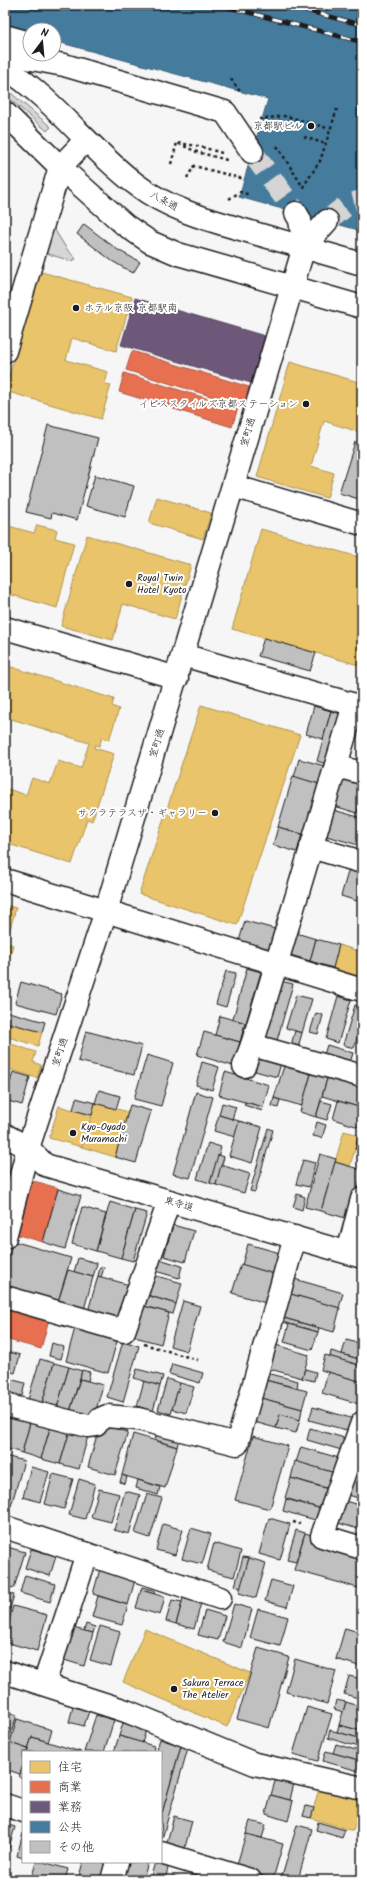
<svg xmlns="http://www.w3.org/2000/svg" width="367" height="1885" viewBox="0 0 367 1885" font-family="Kalam,'Klee One',sans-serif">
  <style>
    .green { fill: #d6d6d6; stroke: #797979 }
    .homes { fill: #e9c46a; stroke: #ac9253 }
    .shops { fill: #e76f51; stroke: #aa5641 }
    .offices { fill: #6d597a; stroke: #55475e }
    .public { fill: #457b9d; stroke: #395e76 }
    .building { fill: #c0c0c0; stroke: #1c1c1c }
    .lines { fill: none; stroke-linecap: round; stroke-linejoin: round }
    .minor-tunnel { stroke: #d5d5d5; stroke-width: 22; stroke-dasharray: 22 11; stroke-linecap: butt }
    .minor-casing { stroke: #1c1c1c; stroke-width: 25 }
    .path { stroke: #1c1c1c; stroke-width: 2.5; stroke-dasharray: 3 3; stroke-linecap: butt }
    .minor { stroke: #fff; stroke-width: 22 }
    .rail-casing { stroke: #1c1c1c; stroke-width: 4.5 }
    .rail { stroke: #fff; stroke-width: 3; stroke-dasharray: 9; stroke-linecap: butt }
    .poi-dot { fill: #1c1c1c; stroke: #fff; stroke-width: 1.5 }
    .labels { text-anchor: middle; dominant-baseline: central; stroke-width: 4; stroke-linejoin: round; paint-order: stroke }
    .poi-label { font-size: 10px; fill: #1c1c1c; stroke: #fff; text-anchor: start }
    .street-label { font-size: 10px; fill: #1c1c1c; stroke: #fff }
  </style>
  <rect width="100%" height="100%" fill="#f6f6f6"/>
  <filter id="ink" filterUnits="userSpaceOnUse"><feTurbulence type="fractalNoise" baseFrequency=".025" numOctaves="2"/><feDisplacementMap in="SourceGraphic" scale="8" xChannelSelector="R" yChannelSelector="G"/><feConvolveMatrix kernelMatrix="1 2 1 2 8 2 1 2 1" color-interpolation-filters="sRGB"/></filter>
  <g filter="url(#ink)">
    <g class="green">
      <path d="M5,88L51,127L47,131L5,95Z"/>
      <path d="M53,227L66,248L76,259L71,261L45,253Z"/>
    </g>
    <g class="homes">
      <path d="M38,271L132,297L116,351L72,338L66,360L108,372L105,384L111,385L101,419L5,391Z"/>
      <path d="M290,362L362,383V433L324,421L311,466L334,473L327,498L257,477Z"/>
      <path d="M157,497L211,513L203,539L149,523Z"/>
      <path d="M5,525L34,533L37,525L57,530L55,538L74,543L57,608L5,593Z"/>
      <path d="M261,529L362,558V666L232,629Z"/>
      <path d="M87,535L191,565L175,619L123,604L113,640L61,626Z"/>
      <path d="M5,665L114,699L112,706L119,709L109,740L102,738L99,746L95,745L94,748L114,754L92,821L87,819L72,864L5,843V788L26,795L32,778L50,784L58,761L81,768L89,743L5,717Z"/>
      <path d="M201,705L300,735L237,925L139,894Z"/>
      <path d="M5,905L16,908L6,943L13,945L5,973Z"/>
      <path d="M339,945L362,952V963L358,976L332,969Z"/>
      <path d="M6,1022L42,1032L38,1046L5,1036Z"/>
      <path d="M5,1042L36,1052L33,1062L41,1065L37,1078L5,1068Z"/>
      <path d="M95,1103L128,1112L115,1157L82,1147Z"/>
      <path d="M59,1106L92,1115L82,1147L49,1138Z"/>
      <path d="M344,1131L359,1135L350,1166L335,1162Z"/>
      <path d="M145,1629L250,1673L227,1727L123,1682Z"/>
      <path d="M319,1788L362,1800L353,1831L311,1818Z"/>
    </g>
    <g class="shops">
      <path d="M132,351L249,387L243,406L126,370Z"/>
      <path d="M124,373L238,408L232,427L119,392Z"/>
      <path d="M30,1180L58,1188L43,1242L15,1234Z"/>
      <path d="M9,1303L50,1315L41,1349L5,1339V1318Z"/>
    </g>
    <path class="offices" d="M135,298L265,336L251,383L121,345Z"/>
    <path class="public" d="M5,5H362V231L239,197L268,99L54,41V30H30V34L5,27Z"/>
    <g class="building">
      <path d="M84,224L118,250L140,262L133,273L112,261L77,234Z"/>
      <path d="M48,425L98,438L77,520L52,513L51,518L26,512Z"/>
      <path d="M355,442L362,444V500L339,493Z"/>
      <path d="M95,475L134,486L125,517L86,506Z"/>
      <path d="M264,638L316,653L310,671L258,656Z"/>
      <path d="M314,706L331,711L323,739L306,734Z"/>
      <path d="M331,711L341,714L327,764L317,761Z"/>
      <path d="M299,759L325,766L319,784L294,777Z"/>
      <path d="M340,772L362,778V794L357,813L331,805Z"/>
      <path d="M293,776L319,784L305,835L278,827Z"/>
      <path d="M330,809L362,818V846L323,835Z"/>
      <path d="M278,827L302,834L297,852L273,845Z"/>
      <path d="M350,865L362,868V885L357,901L341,896Z"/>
      <path d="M245,921L279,930L273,951L239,941Z"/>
      <path d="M293,932L316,939L310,961L287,954Z"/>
      <path d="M316,939L339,945L333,968L310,961Z"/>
      <path d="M247,968L261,972L246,1023L233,1019Z"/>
      <path d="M226,971L236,973L226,1007L216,1004Z"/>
      <path d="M277,980L293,984L276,1044L260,1040Z"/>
      <path d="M21,982L62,994L56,1014L15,1003Z"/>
      <path d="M296,995L312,999L302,1033L286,1028Z"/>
      <path d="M338,996L351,1000L338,1043L326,1039Z"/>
      <path d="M355,1005L362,1007V1022L354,1048L343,1045Z"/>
      <path d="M5,1011L45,1022L42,1032L5,1022Z"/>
      <path d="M316,1013L323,1015L318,1034L310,1032Z"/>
      <path d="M220,1016L245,1023L240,1042L215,1035Z"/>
      <path d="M86,1031L142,1046L134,1075L78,1061Z"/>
      <path d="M295,1031L302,1033L297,1051L290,1049Z"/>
      <path d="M204,1032L240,1042L233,1066L197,1055Z"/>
      <path d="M327,1045L353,1053L349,1066L323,1058Z"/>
      <path d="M260,1054L282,1060L277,1077L255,1071Z"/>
      <path d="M147,1055L173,1063L161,1106L134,1099Z"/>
      <path d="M202,1062L219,1067L212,1090L196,1085Z"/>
      <path d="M284,1066L311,1074L302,1106L274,1098Z"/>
      <path d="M313,1067L329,1072L316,1117L300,1112Z"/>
      <path d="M13,1072L30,1077L22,1105L5,1100Z"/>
      <path d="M225,1072L269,1085L263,1107L219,1095Z"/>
      <path d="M329,1072L362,1081V1108L322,1096Z"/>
      <path d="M99,1090L120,1096L116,1109L95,1103Z"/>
      <path d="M196,1092L213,1097L190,1178L173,1174Z"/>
      <path d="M76,1098L95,1103L92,1115L73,1110Z"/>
      <path d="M274,1098L280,1100L278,1108L272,1106Z"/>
      <path d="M321,1101L332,1104L327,1120L316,1117Z"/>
      <path d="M338,1101L362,1108V1128L333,1119Z"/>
      <path d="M245,1102L263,1107L262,1111L244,1105Z"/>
      <path d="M222,1103L236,1107L232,1119L219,1115Z"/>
      <path d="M130,1105L151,1111L136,1163L115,1157Z"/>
      <path d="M219,1115L239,1121L235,1137L214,1131Z"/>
      <path d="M239,1121L262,1127L252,1163L229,1156Z"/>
      <path d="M317,1122L326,1125L322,1138L313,1136Z"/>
      <path d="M268,1128L273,1130L255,1192L250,1191Z"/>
      <path d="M359,1135L362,1136V1151L355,1149Z"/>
      <path d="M208,1143L221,1147L210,1183L197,1179Z"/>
      <path d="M320,1154L336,1159L321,1211L305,1207Z"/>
      <path d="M218,1155L224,1157L216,1185L210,1183Z"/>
      <path d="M303,1160L315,1163L309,1187L296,1184Z"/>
      <path d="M335,1162L362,1170V1175L349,1219L321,1211Z"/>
      <path d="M221,1165L250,1174L244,1193L216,1185Z"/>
      <path d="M58,1189L81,1196L65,1249L43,1242Z"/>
      <path d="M297,1194L305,1197L302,1210L293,1207Z"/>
      <path d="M110,1202L135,1210L121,1258L96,1251Z"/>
      <path d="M82,1207L106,1214L96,1251L72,1244Z"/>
      <path d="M135,1210L147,1213L133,1261L121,1258Z"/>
      <path d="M173,1225L194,1231L185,1262L164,1256Z"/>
      <path d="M13,1241L71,1258L57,1305L5,1290V1268Z"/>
      <path d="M248,1244L280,1253L274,1274L242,1265Z"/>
      <path d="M78,1258L97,1263L93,1277L74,1272Z"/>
      <path d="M156,1258L182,1266L179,1278L152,1270Z"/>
      <path d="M241,1264L274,1274L266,1303L232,1293Z"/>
      <path d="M100,1267L104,1268L101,1277L98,1276Z"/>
      <path d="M68,1270L93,1277L83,1313L57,1305Z"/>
      <path d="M153,1275L182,1283L176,1304L147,1295Z"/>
      <path d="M98,1276L133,1286L122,1325L87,1315Z"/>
      <path d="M291,1278L343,1293L339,1308L287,1293Z"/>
      <path d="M287,1293L340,1308L334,1332L280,1317Z"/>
      <path d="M143,1294L176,1304L173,1314L140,1305Z"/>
      <path d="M183,1301L200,1306L187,1351L170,1346Z"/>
      <path d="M140,1305L169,1313L161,1344L131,1336Z"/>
      <path d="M280,1317L319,1328L318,1332L279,1321Z"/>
      <path d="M289,1324L318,1332L312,1350L284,1342Z"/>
      <path d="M75,1328L117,1341L108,1373L66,1361Z"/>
      <path d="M346,1340L362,1344V1360L342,1354Z"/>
      <path d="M123,1341L139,1346L123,1402L107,1397Z"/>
      <path d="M52,1343L64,1347L61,1359L49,1356Z"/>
      <path d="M276,1345L309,1355L302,1378L270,1369Z"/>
      <path d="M5,1351L20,1355L15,1373L5,1370Z"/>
      <path d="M331,1351L362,1360V1366L330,1357Z"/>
      <path d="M325,1355L362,1366V1382L321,1370Z"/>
      <path d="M40,1359L54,1363L41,1407L27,1403Z"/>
      <path d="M54,1363L69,1367L56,1412L41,1407Z"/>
      <path d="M172,1364L203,1373L200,1383L169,1374Z"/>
      <path d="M69,1367L82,1371L69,1415L56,1411Z"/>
      <path d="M137,1369L163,1376L160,1386L134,1378Z"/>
      <path d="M305,1369L316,1372L314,1381L302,1378Z"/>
      <path d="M82,1370L90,1372L88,1381L80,1379Z"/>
      <path d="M328,1372L362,1382V1405L322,1393Z"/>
      <path d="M267,1373L298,1381L297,1388L265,1380Z"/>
      <path d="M5,1378L25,1383L22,1396L5,1391Z"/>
      <path d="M80,1379L103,1385L93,1421L69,1415Z"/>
      <path d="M167,1379L180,1383L171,1414L158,1410Z"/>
      <path d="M265,1380L307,1391L302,1409L261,1398Z"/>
      <path d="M144,1381L160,1386L153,1411L137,1406Z"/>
      <path d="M180,1383L194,1387L186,1413L172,1409Z"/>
      <path d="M261,1398L302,1409L300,1420L280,1414L276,1428L254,1422Z"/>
      <path d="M313,1407L354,1419L350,1431L309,1420Z"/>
      <path d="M5,1412L31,1419L22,1453L5,1448Z"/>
      <path d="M280,1414L300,1420L296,1433L276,1428Z"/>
      <path d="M31,1419L51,1425L41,1459L22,1453Z"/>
      <path d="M100,1424L128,1432L115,1475L88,1467Z"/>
      <path d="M51,1425L70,1430L60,1464L41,1459Z"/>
      <path d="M310,1428L348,1439L345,1451L307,1440Z"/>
      <path d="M70,1430L88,1436L79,1469L60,1464Z"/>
      <path d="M157,1432L179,1438L177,1447L155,1440Z"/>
      <path d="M133,1434L177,1447L165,1488L122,1475Z"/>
      <path d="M253,1436L288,1446L270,1509L235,1500Z"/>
      <path d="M301,1447L339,1458L335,1473L296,1462Z"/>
      <path d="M5,1456L24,1461L11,1506L5,1505Z"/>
      <path d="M295,1461L335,1473L330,1489L291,1478Z"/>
      <path d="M357,1463L362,1465V1499L348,1495Z"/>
      <path d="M31,1467L49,1472L40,1502L23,1497Z"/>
      <path d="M53,1474L73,1479L64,1509L45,1504Z"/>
      <path d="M122,1475L127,1477L125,1484L120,1482Z"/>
      <path d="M291,1478L328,1489L322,1509L285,1498Z"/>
      <path d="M79,1479L95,1484L85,1519L69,1515Z"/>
      <path d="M138,1480L160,1487L158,1495L136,1488Z"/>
      <path d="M99,1489L119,1494L111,1522L91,1517Z"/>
      <path d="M125,1491L140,1495L129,1534L114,1530Z"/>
      <path d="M147,1494L162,1498L150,1538L135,1533Z"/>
      <path d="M286,1499L322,1509L319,1521L283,1511Z"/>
      <path d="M345,1501L362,1506V1530L338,1523Z"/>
      <path d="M269,1518L290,1524L280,1560L259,1554Z"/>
      <path d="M163,1524L183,1530L175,1555L156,1550Z"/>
      <path d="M191,1528L211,1534L202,1564L182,1559Z"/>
      <path d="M296,1530L305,1533L296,1562L287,1560Z"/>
      <path d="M305,1533L362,1550V1589L294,1570Z"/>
      <path d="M214,1543L241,1551L234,1577L207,1570Z"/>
      <path d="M7,1547L25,1552L14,1588L5,1586V1553Z"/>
      <path d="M31,1549L56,1556L50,1576L25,1568Z"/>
      <path d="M243,1557L249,1558L241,1588L235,1586Z"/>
      <path d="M249,1558L266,1563L256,1598L239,1593Z"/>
      <path d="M100,1569L135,1580L128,1605L93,1594Z"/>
      <path d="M25,1575L55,1584L50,1602L20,1593Z"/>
      <path d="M271,1580L293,1586L287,1607L265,1601Z"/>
      <path d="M142,1587L155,1591L154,1594L141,1590Z"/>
      <path d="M141,1590L165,1597L160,1615L136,1608Z"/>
      <path d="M5,1592L14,1595L5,1626Z"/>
      <path d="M98,1596L128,1605L122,1625L92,1617Z"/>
      <path d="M183,1598L201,1603L194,1629L176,1624Z"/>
      <path d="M172,1600L182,1602L176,1624L166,1621Z"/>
      <path d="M234,1604L252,1609L242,1648L223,1642Z"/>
      <path d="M13,1606L47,1615L37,1651L5,1642V1635Z"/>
      <path d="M258,1609L288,1617L280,1646L250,1638Z"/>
      <path d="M205,1610L225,1616L218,1640L198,1635Z"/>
      <path d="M86,1624L95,1627L93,1633L84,1631Z"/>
      <path d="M100,1626L120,1632L111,1666L90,1660Z"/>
      <path d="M73,1628L93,1633L84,1666L64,1660Z"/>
      <path d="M345,1628L362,1633V1667L336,1659Z"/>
      <path d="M258,1648L289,1657L269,1728L237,1719Z"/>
      <path d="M295,1659L336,1671L327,1704L286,1692Z"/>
      <path d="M349,1676L362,1679V1699L344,1694Z"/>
      <path d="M336,1700L346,1702L343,1712L334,1709Z"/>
      <path d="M346,1702L362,1707V1731L339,1725Z"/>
      <path d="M74,1703L90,1708L84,1726L69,1722Z"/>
      <path d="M307,1707L332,1714L318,1761L293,1754Z"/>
      <path d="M5,1711L17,1715L5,1751Z"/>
      <path d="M96,1715L114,1720L104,1752H84Z"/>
      <path d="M17,1719L52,1730L48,1742L32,1737L28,1749L10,1743Z"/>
      <path d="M123,1723L146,1730L142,1743L119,1736Z"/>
      <path d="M339,1725L362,1731V1739L337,1732Z"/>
      <path d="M330,1730L362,1739V1748L328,1738Z"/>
      <path d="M119,1736L154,1746L153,1752H114Z"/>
      <path d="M32,1737L48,1742L81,1752H27Z"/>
      <path d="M160,1739L181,1746L161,1817V1752H156Z"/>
      <path d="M10,1743L28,1749L27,1752H23V1765L20,1774L5,1769V1758Z"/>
      <path d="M336,1744L362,1752V1761L333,1753Z"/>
      <path d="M181,1746L188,1748L162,1839L161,1817Z"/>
      <path d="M326,1751L362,1761V1772L323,1761Z"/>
      <path d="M23,1765V1779L19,1777Z"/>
      <path d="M276,1778L294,1783L290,1800L271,1795Z"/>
      <path d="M271,1795L293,1801L288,1821L266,1814Z"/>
      <path d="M306,1806L314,1808L311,1818L303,1816Z"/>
      <path d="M174,1816L192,1821L183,1855L165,1850Z"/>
      <path d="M250,1821L266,1825L262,1838L246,1834Z"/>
      <path d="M318,1822L345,1830L342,1838L316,1830Z"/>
      <path d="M5,1824L15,1827L5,1861Z"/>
      <path d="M297,1825L312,1829L298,1880H281Z"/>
      <path d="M23,1833V1858L17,1856Z"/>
      <path d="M246,1834L283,1844L273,1879L236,1868Z"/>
      <path d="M36,1862H43L68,1869L65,1880H31Z"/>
      <path d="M83,1862H110L105,1880H78Z"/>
      <path d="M122,1862H148L143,1880H117Z"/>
      <path d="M155,1862L169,1864L165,1880H150Z"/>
      <path d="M172,1876L186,1880H170Z"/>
    </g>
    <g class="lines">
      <g class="minor-tunnel">
        <path d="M252,152L296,213"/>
        <path d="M327,221L347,205L362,201"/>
      </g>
      <defs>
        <g id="minor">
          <path d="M5,36L30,43"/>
          <path d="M5,54L64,65L225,112L252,152"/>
          <path d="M5,68C55,100 90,150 137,185C171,211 213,221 254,233C290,243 326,254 362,264"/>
          <path d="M5,113L60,167L125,225L150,242L178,254L362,307"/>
          <path d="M296,213L300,220L304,247"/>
          <path d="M5,351L60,167L86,140"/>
          <path d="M233,486L362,524"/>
          <path d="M5,628L177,678"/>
          <path d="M183,655L362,707"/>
          <path d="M354,705L252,1045L362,1076"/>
          <path d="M336,766L362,773"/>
          <path d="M311,847L362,862"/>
          <path d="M5,880L362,990"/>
          <path d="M244,1066L252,1045"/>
          <path d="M5,1135L28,1148L45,1165L362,1257"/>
          <path d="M5,1237L28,1148L106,911L304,247L327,221"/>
          <path d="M348,1252L362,1199"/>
          <path d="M5,1297L124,1331L169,1201"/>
          <path d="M5,1405L88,1426L96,1425L100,1419L107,1416L138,1419L237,1444L295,1237"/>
          <path d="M362,1423L322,1536L362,1548"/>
          <path d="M5,1527L220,1598"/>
          <path d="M5,1672L126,1711L255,1764L362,1788"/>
          <path d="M44,1684L87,1554"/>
          <path d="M5,1805L23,1811"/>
          <path d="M161,1853L250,1880"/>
          <path d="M112,1880L117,1862"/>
        </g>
      </defs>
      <use href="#minor" class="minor-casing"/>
      <g class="path">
        <path d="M231,79L241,93"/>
        <path d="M259,119L286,116L327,128"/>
        <path d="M304,137L326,144"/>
        <path d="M277,146L303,187L320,161L337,109"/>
        <path d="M222,153L198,146L177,143L197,152L227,160"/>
        <path d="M171,164L177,143"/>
        <path d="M187,178L194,166L244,179"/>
        <path d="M229,199L240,192L250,195"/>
        <path d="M144,1344L198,1360"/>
        <path d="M293,1522L300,1524"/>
      </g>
      <use href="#minor" class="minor"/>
      <defs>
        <g id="rail">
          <path d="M220,5L362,42"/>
          <path d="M285,5L362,25"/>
        </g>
      </defs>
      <use href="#rail" class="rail-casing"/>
      <use href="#rail" class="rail"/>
    </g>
  </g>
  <g class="poi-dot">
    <circle cx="311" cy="126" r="4"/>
    <circle cx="76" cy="308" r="4"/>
    <circle cx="306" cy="404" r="4"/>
    <circle cx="129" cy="584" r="4"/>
    <circle cx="215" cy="813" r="4"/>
    <circle cx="73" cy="1133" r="4"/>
    <circle cx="174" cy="1689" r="4"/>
  </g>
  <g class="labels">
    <g class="poi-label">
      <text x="303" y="126" text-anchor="end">京都駅ビル</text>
      <text x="84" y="308">ホテル京阪 京都駅南</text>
      <text x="298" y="404" text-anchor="end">イビススタイルズ京都ステーション</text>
      <text x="137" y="578">Royal Twin<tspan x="137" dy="12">Hotel Kyoto</tspan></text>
      <text x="207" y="813" text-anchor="end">サクラテラスザ・ギャラリー</text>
      <text x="81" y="1127">Kyo-Oyado<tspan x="81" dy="12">Muramachi</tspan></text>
      <text x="182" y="1683">Sakura Terrace<tspan x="182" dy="12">The Atelier</tspan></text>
    </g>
    <g class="street-label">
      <text transform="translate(164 201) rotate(28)">八条通</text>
      <text transform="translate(248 432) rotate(-74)">室町通</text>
      <text transform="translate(157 743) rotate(-73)">室町通</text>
      <text transform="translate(60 1052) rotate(-72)">室町通</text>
      <text transform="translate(179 1204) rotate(16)">東寺道</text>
    </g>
  </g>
  <rect width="367" height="1885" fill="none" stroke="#fff" stroke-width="20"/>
  <rect x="10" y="10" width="347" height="1865" fill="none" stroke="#1c1c1c" stroke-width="1.5" filter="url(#ink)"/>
  <rect x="22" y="1751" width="140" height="112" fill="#ffffff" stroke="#a4a4a4"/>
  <rect x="30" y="1761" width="20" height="12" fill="#e9c46a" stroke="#a4a4a4"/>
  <text x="58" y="1771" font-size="12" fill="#1c1c1c">住宅</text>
  <rect x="30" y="1781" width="20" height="12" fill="#e76f51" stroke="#a4a4a4"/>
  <text x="58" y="1791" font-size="12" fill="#1c1c1c">商業</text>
  <rect x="30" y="1801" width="20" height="12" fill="#6d597a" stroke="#a4a4a4"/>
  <text x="58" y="1811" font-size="12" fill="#1c1c1c">業務</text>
  <rect x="30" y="1821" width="20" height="12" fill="#457b9d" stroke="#a4a4a4"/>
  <text x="58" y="1831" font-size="12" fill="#1c1c1c">公共</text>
  <rect x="30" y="1841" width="20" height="12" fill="#c0c0c0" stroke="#a4a4a4"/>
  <text x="58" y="1851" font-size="12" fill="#1c1c1c">その他</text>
  <g transform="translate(42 42) rotate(16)"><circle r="19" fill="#ffffff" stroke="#a4a4a4"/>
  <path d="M0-3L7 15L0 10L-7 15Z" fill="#1c1c1c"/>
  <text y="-6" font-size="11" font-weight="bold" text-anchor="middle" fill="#1c1c1c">N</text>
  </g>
</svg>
